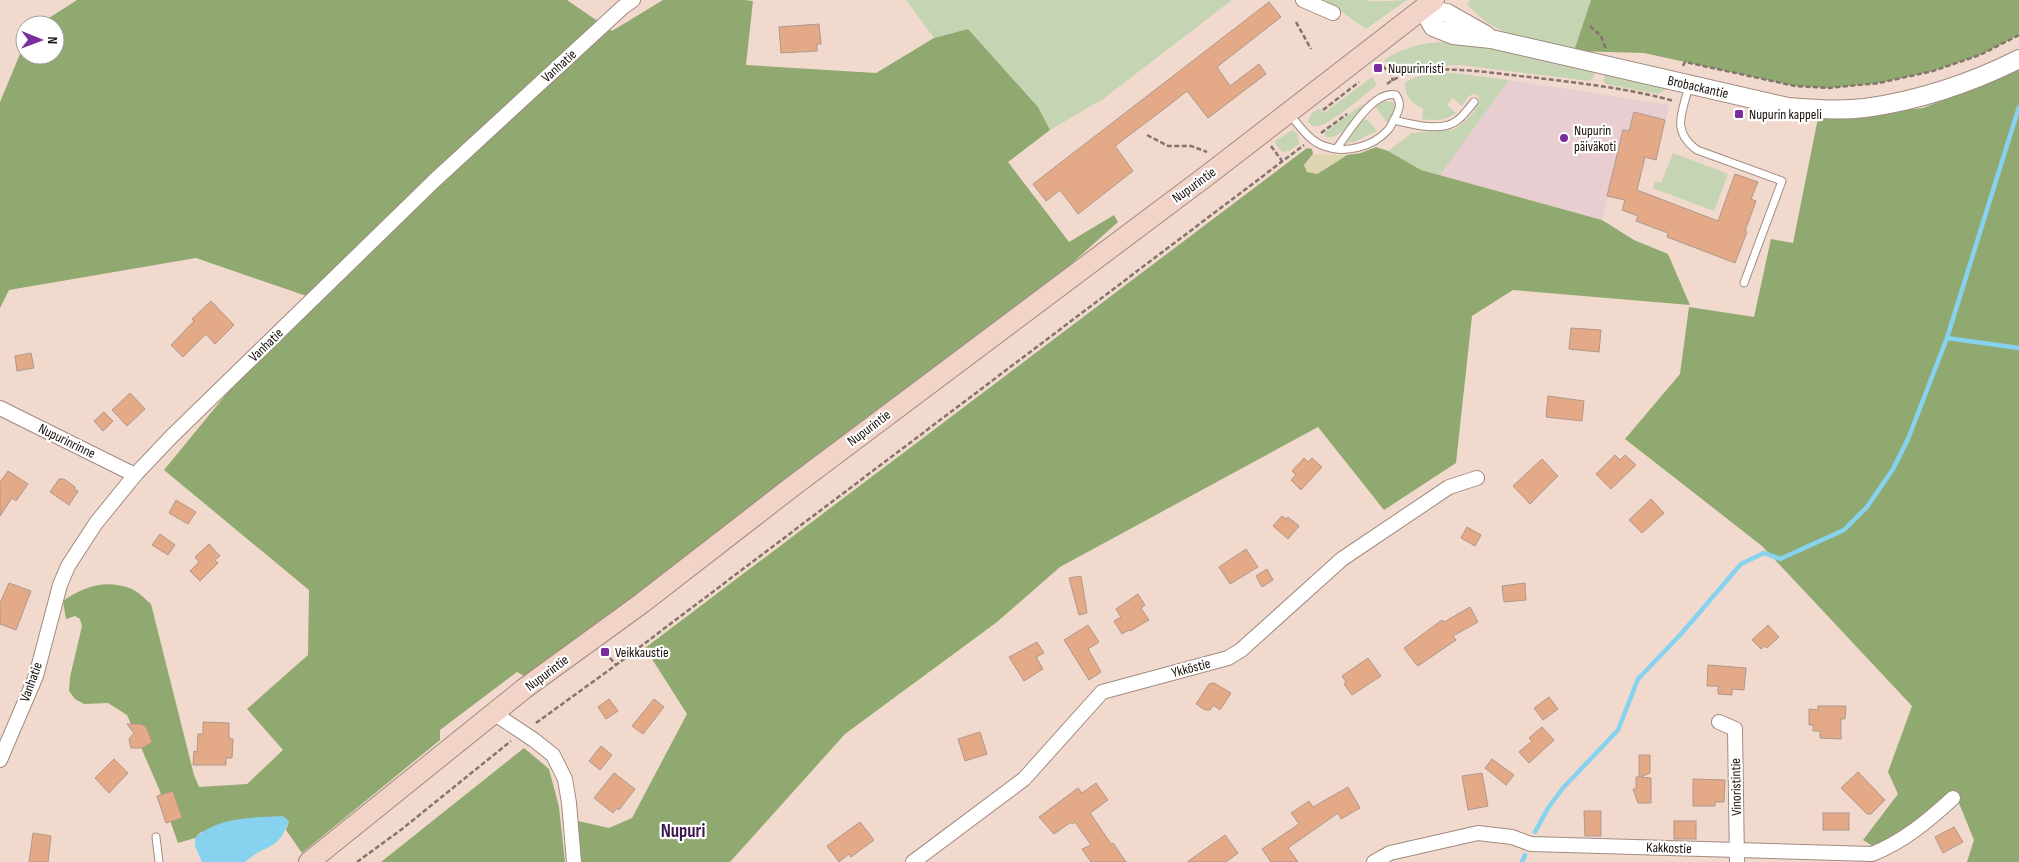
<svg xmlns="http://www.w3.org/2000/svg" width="2019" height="862" viewBox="0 0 2019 862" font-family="'Sofia Sans Condensed',sans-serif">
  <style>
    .education { fill: #e8cdd1 }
    .green { fill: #c5d5b3 }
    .forest { fill: #90a970 }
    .sand { fill: #dfd5b1 }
    .water { fill: #87d2ee }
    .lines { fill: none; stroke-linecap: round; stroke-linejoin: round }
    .stream { stroke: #87d2ee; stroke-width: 4.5 }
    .building { fill: #e4a987; stroke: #ae988c }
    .service-casing { stroke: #a18b7f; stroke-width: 9 }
    .minor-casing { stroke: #a18b7f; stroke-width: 16 }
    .tertiary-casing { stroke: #a18b7f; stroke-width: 20 }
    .secondary-casing { stroke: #a18b7f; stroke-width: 22 }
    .path { stroke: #84746b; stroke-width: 2.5; stroke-dasharray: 5 2.5; stroke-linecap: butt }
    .service { stroke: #fff; stroke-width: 7 }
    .minor { stroke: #fff; stroke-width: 14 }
    .tertiary { stroke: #fff; stroke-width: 18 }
    .secondary { stroke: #f1d3c7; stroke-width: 20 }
    .poi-dot { fill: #7b2d9e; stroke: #fff; stroke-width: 2 }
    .labels { text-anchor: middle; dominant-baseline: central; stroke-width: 4.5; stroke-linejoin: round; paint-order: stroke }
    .street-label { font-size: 14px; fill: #19110c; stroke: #fff }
    .poi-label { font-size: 14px; fill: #19110c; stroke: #fff; text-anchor: start }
    .district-label { font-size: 19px; font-weight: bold; fill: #3d184e; stroke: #fff }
  </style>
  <rect width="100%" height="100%" fill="#f1dacd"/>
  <path class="education" d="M1509,80L1669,105L1656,160L1645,157L1634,202L1608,196L1602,220L1440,175Z"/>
  <g class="green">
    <path d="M906,0H1232L1103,99L1050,130L1038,107L968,29L934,38Z"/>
    <path d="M1325,0H1366C1372,3 1398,0 1407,0L1366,29Z"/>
    <path d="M1470,0H1591L1574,51L1502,31L1485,21L1467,5Z"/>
    <path d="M1442,42L1483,46L1594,71V77L1589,81L1460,65L1419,67L1395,74L1384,60C1403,48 1420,43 1442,42Z"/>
    <path d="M1453,73L1509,80L1440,175L1421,170L1388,151L1412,133L1452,130L1461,125L1474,112L1479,99L1477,95L1473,94L1468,97L1462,106L1453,98L1447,105L1456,113C1445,121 1435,121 1422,119L1423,108C1412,106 1403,93 1406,82C1419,73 1437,74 1453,73Z"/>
    <path d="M1606,73L1663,87L1665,90L1658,94L1606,84L1603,81Z"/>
    <path d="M1372,77L1377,85C1365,94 1332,123 1319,126C1314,127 1312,126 1308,122L1311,114L1319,108L1324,113Z"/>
    <path d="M1383,101L1393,102L1396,109L1394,116L1387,123L1375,106Z"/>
    <path d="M1363,104C1360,116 1338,141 1326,137L1324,133Z"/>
    <path d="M1363,119L1368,120L1377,131L1354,142L1346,143L1345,140Z"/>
    <path d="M1292,130L1298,134L1299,144L1289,151L1282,152L1274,142Z"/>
    <path d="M1673,153L1728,174L1714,211L1653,188L1655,181L1661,183Z"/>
  </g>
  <g class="forest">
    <path d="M77,0H567L612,31L663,0H744L753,1L746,65L876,73L934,38L968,29L1038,107L1050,130L1008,162L1069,242L1114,215L1118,222L1042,290L661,577L524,676L517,672L440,730V740L302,853L286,830L289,821L201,832L195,838L178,843L159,789L127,715L108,703L84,704L75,699L69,691L70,677L82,626L80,619L75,616L66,619L63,601C82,587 105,579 129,588C137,590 145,599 151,604L194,775L199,787L247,784L283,750L247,709L308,655L309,590L164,470L237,381L321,301L196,258L9,290L0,308V102L25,42V55H55V25H38Z"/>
    <path d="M1591,0H2019V35L1980,55L1933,71L1879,83L1829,88L1795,86L1644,53L1574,51Z"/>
    <path d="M2019,70V862H1967L1974,840L1954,791L1914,824L1874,847L1863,840L1898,794L1888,772L1912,706L1762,546L1625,439L1680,374L1689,307L1754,317L1771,239L1793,243L1818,118L1923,108Z"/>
    <path d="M1376,147L1388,151L1421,170L1602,220L1634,240L1668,254L1690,305L1513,290L1472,316L1456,463L1384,510L1318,427L1060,567L997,622L845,734L730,862H581L578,821L609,828L632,818L687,714L645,648L1307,148L1312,149L1313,154L1304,165L1317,174L1347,155L1361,153Z"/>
    <path d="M524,748L549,769L559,807L565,862H381Z"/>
  </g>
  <path class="sand" d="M1313,154L1347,155L1317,174L1307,172L1304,165Z"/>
  <path class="water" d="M283,816L289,821C278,852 264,844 245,862H202L195,846V838C219,816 253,818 283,816Z"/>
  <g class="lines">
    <g class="stream">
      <path d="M1947,338L2019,348"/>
      <path d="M1535,832L1548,808L1563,788L1618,730L1638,679L1681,634L1741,564L1764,553L1780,559L1844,530L1867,507L1893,469L1908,439L1947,338L2019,107"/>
      <path d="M1522,862L1525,855"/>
    </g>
  </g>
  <g class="building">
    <path d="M1269,2L1281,17L1217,67L1230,86L1259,64L1266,74L1208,118L1187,91L1168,106L1115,146L1133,171L1078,214L1060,190L1046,201L1033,184Z"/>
    <path d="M819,24L821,44H817V51L781,53L779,27Z"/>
    <path d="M1634,112L1665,120L1656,160L1645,157L1637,190L1718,221L1735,174L1758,182L1751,199L1756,201L1745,231L1747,232L1735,263L1667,237L1668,233L1636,221L1638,216L1622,210L1625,200L1607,196L1623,130L1629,131Z"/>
    <path d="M211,301L234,325L215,344L206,334L183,357L171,345L194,321L192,319Z"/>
    <path d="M1571,328L1601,330L1599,352L1569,349Z"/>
    <path d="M31,353L34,368L17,371L15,356Z"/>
    <path d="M130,393L145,409L127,426L112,410Z"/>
    <path d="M1548,396L1584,401L1582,421L1546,417Z"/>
    <path d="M104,412L113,421L103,431L94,421Z"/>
    <path d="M1615,455L1620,460L1625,455L1636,465L1611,489L1596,474Z"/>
    <path d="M1304,458L1308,462L1312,458L1322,467L1301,490L1291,480L1296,475L1292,471Z"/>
    <path d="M1542,459L1558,476L1530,504L1513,486Z"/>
    <path d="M8,471L28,484L16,501L12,498L0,516V482Z"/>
    <path d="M59,479H64L75,487L74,489L78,491L69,505L50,492Z"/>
    <path d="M1651,499L1664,513L1642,533L1629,520Z"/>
    <path d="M176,500L196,512L188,524L169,513Z"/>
    <path d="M1282,516L1286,519L1288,517L1299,526L1288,539L1273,526Z"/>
    <path d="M1467,527L1481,535L1475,546L1461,538Z"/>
    <path d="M160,534L175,545L168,555L152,545Z"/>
    <path d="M209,544L220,556L215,560L218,563L200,581L190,571L199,562L195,557Z"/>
    <path d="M1246,549L1258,567L1230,584L1219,567Z"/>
    <path d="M1267,569L1273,580L1262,587L1256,576Z"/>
    <path d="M1081,576L1087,613L1079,615L1069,578Z"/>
    <path d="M9,583L31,591L16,630L0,624V603Z"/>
    <path d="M1525,583L1526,600L1504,602L1502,586Z"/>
    <path d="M1138,594L1145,605L1141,608L1149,620L1130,631L1129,630L1122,634L1114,621L1121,617L1116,609Z"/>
    <path d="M1470,607L1478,622L1453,636L1456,640L1418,666L1415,663L1404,648L1442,620L1444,622Z"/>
    <path d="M1088,625L1099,642L1088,649L1101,672L1089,680L1064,640Z"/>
    <path d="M1768,625L1779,637L1767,648L1764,646L1761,649L1752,640Z"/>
    <path d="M1037,642L1044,653L1036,657L1043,669L1024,681L1009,657Z"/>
    <path d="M1368,658L1381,676L1352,695L1344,684L1346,682L1342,676Z"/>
    <path d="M1708,665L1746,668L1744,690L1732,689V695L1718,694V686H1707Z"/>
    <path d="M1214,683L1231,693L1220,710L1213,705L1210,710H1205L1196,704L1209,684Z"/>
    <path d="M1549,697L1558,709L1543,720L1534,708Z"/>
    <path d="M609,699L618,711L606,719L598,707Z"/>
    <path d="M654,699L664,707L643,734L632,726Z"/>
    <path d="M1818,706H1846L1845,719H1841V739L1820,738V731H1813V725H1809V709L1818,710Z"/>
    <path d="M203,722L229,723V738L233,739L232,758H226V765H193L194,751L197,752L198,734H203Z"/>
    <path d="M127,724H141L146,727L152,742L143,748H131L129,739L134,733Z"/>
    <path d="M1542,727L1554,740L1529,763L1519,752L1532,741L1529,738Z"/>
    <path d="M980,732L987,754L965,761L958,739Z"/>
    <path d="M601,746L612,755L600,770L589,761Z"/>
    <path d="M1639,755H1650V773L1641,777L1651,778V803H1638L1633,789H1636V777H1639Z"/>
    <path d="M114,759L128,773L109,793L95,778Z"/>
    <path d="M1492,759L1514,775L1506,785L1485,768Z"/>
    <path d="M1858,772L1885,800L1871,814H1867L1841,788Z"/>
    <path d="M614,773L635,789L619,810L617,808L613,813L594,798Z"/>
    <path d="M1482,773L1488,806L1468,810L1462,776Z"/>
    <path d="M1693,779L1725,780L1724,802H1715V806H1693Z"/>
    <path d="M1096,783L1108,800L1090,813L1111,844L1113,843L1126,862H1091L1082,849L1091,845L1075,822L1072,824L1071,822L1054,834L1039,817L1078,788L1082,793Z"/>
    <path d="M1348,787L1360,808L1341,819L1338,813L1288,848L1298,862H1271L1262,849L1299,824L1291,813L1309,801L1313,807Z"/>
    <path d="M173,791L182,818L166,823L157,796Z"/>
    <path d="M1584,811H1601V836H1585Z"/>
    <rect x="1823" y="813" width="26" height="17"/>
    <rect x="1674" y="821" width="22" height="18"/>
    <path d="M860,822L874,840L851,857L849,854L839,862L827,846Z"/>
    <path d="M1954,827L1963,842L1943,853L1935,837Z"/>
    <path d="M33,833L51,836L48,862H29Z"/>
    <path d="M1225,835L1238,853L1226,862H1187Z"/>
  </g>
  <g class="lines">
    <defs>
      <g id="service">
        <path d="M1689,86C1682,113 1671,131 1697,150L1782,181L1744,283"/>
        <path d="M1290,115C1300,126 1309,141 1324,146C1345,154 1373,147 1388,130C1392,126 1393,120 1396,116C1400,107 1401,103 1396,95C1373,90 1349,132 1337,148"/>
        <path d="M1394,120C1411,124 1439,132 1455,122C1463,117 1468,109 1474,102"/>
        <path d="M156,837L159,862"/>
      </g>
      <g id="minor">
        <path d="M1303,0L1333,13"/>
        <path d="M0,408L135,475"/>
        <path d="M495,714L534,740L553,755L565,779L569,803L574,862"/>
        <path d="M1719,722L1735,729L1737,862"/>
        <path d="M0,760L36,676L60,585L68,566L96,523L135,475L171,437L435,180L623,7L633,0"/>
        <path d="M913,862L1024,779L1102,692L1228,658L1241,650L1342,559L1449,487L1477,478"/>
        <path d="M1374,862L1390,853L1478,833L1512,837L1531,844L1872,854C1903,842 1929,820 1953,798"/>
      </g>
      <g id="tertiary">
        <path d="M1423,9L1433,27L1453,35L1491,39L1788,107C1814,109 1840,111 1865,108C1917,101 1972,83 2019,59"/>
        <path d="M1423,9L1447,13L1486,35"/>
      </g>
      <path id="secondary" d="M309,862L525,688L642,603L793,486L1209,174L1434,0"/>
    </defs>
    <use href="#service" class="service-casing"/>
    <use href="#minor" class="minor-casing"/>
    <use href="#tertiary" class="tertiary-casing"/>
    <use href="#secondary" class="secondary-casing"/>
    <g class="path">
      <path d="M1296,22L1311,49"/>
      <path d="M1590,26L1601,36L1606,49"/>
      <path d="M1683,66L1685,62L1795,86L1829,88L1879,83L1933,71L1980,55L2019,35"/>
      <path d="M1376,69L1383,66L1391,75L1393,81"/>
      <path d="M1387,84C1400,74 1419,71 1434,70C1466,68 1498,74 1530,77C1578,83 1627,88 1674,101"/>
      <path d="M1323,110L1359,82"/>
      <path d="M1321,133L1347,114"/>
      <path d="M1147,135L1168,146H1191L1207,152"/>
      <path d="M1271,146L1282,161"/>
      <path d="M605,652L616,665"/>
      <path d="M536,723L616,665L1304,145"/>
      <path d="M357,862L402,829L511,741"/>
    </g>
    <use href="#service" class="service"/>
    <use href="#minor" class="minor"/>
    <use href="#tertiary" class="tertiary"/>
    <use href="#secondary" class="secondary"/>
  </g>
  <g class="poi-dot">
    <rect x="1373" y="63" width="10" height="10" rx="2.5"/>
    <rect x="1734" y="109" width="10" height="10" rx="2.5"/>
    <circle cx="1564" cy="138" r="5"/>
    <rect x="600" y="647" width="10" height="10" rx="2.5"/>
  </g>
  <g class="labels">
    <g class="street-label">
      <text transform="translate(559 66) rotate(-42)">Vanhatie</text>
      <text transform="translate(1698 87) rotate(13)">Brobackantie</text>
      <text transform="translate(1194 185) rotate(-36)">Nupurintie</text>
      <text transform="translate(266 345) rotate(-44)">Vanhatie</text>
      <text transform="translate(869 428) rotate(-37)">Nupurintie</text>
      <text transform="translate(67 441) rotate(26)">Nupurinrinne</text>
      <text transform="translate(1191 668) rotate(-15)">Ykköstie</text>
      <text transform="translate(547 673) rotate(-37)">Nupurintie</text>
      <text transform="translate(31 682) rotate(-70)">Vanhatie</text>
      <text transform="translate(1736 787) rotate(-91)">Vinoristintie</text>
      <text transform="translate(1669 848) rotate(2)">Kakkostie</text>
    </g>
    <g class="poi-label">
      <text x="1388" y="68">Nupurinristi</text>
      <text x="1749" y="114">Nupurin kappeli</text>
      <text x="1574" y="130">Nupurin<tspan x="1574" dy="16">päiväkoti</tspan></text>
      <text x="615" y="652">Veikkaustie</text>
    </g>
    <g class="district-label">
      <text x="683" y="831">Nupuri</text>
    </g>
  </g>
  <g transform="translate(40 40) rotate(91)"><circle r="24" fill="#ffffff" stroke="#a3a09e"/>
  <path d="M0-4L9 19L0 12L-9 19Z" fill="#7b2d9e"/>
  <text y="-8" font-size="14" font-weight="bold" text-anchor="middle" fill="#19110c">N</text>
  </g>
</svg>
